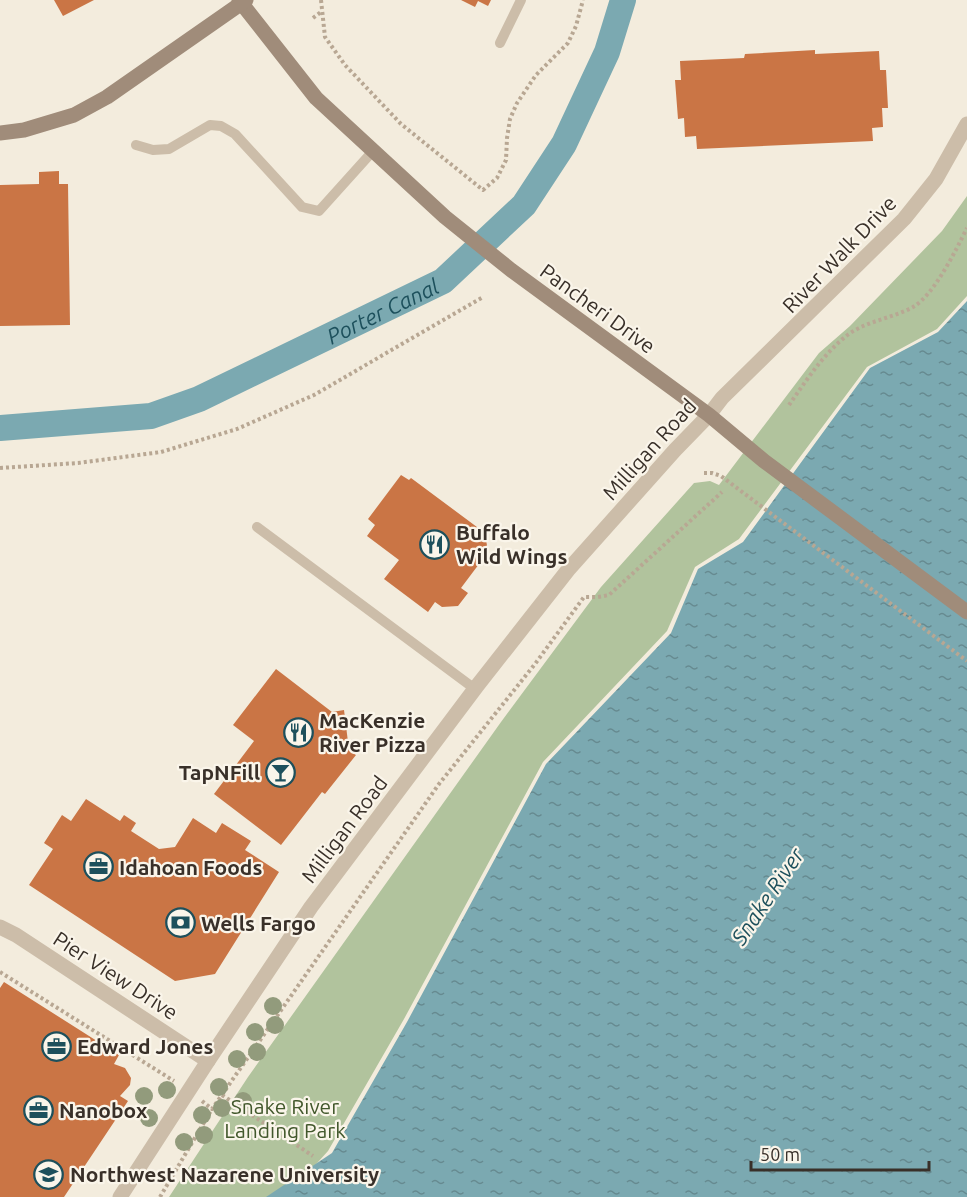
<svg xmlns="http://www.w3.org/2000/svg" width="967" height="1197" viewBox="0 0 967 1197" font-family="Ubuntu,sans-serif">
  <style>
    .park { fill: #b1c39d }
    .water { fill: url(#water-ripples) }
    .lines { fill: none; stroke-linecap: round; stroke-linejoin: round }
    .canal { stroke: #7ba9b1; stroke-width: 26 }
    .building { fill: #ca7545 }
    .path { stroke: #b8a793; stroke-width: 4; stroke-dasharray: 3 3; stroke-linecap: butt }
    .lane { stroke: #ccbda9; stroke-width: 10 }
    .street { stroke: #ccbda9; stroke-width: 15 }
    .secondary { stroke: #a08c7a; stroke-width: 15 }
    .tree { fill: #929b7c }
    .labels { text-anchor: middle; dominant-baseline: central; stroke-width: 4.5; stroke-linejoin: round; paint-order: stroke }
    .street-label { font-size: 21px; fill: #393029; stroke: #faf5ea }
    .poi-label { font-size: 21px; font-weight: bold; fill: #393029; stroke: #faf5ea; text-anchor: start }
    .park-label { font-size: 21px; fill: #42582c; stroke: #faf5ea }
    .water-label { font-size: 22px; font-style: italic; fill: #1d505c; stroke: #faf5ea }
  </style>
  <defs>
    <pattern id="water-ripples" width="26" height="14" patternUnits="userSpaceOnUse" patternTransform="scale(1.5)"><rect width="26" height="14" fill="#7ba9b1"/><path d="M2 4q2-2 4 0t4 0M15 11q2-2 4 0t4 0" fill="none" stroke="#668a90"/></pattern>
  </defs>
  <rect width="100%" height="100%" fill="#f3ecdd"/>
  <path class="park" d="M967,196V296L937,329L867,367L739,539L695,567L667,631L543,762L404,1019L328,1151L291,1192L275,1197H169L248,1077L501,722L601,587L694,483L710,481L719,485L819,353L850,326L942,231Z"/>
  <path class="water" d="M967,301V1197H266L332,1153L407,1022L546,764L671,633L698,569L743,542L870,368L938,332Z"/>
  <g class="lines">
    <path class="canal" id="s1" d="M0,428L151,416L199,399L443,281L524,205L564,144L607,52L623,0"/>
  </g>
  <g class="building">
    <path d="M54,0H94L63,16Z"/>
    <path d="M461,0H491L488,6L478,1L475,7Z"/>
    <path d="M815,50V54L879,51L880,70H886L888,108H882L883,127L872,128L873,141L697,149L696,136L685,137L684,118L678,119L675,80H681L680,61L744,58L745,54Z"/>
    <path d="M59,171V184H68L70,325L0,326V185L39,184V172Z"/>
    <path d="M401,475L409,480L411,478L485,533L488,552L461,588L468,593L458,606L442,607L435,602L428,612L384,579L399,560L367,536L375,525L368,519Z"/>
    <path d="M276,669L332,712L344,710L349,750L356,755L325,794L322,792L281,845L214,794L254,741L233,725Z"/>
    <path d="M86,799L120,821L124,815L136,823L131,831L159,849L175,847L193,818L216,833L222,823L251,841L245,850L279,872L215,974L175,981L29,885L53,849L44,843L62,815L71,821Z"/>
    <path d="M4,982L119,1055L114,1064L125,1068L131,1078L130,1085L120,1096L128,1101L64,1197H0V988Z"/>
  </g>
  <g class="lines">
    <g class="path">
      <path d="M321,0L325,37L345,65L401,124L483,190L497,178L506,160L507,138L510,119L517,103L536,75L568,43L576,26L583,0"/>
      <path d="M313,18L321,12"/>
      <path d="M789,405C806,381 822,356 845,337C864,321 891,319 913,307C934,295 956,250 967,228"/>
      <path d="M0,468L78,463L161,452L237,429L314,395L483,297"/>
      <path d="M704,473H712L721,476L967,661"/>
      <path d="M0,972L174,1081"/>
      <path d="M222,1095L313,1156"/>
      <path d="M202,1101L212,1109L439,784L535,664L584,597H598L609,595L722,492"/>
      <path d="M160,1197L212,1109"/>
    </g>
    <g class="lane">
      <path d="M500,43L521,0"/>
      <path d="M136,145L153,150L169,149L210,125L221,126L235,134L302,207L319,211L373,151"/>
      <path d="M257,527L475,689"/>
    </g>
    <g class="street">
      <path d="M0,927L16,935L208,1061"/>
      <path d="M120,1197L208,1061L311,907L477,686L568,570L675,450L709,415L722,398L904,219L936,179L967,124"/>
    </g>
    <g class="secondary">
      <path d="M239,0L316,98L445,217L511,270L709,415L764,461L967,612"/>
      <path d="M0,133L24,130L74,115L107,97L246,0"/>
    </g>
  </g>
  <g class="tree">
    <circle cx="273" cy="1006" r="9"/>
    <circle cx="275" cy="1025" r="9"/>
    <circle cx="255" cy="1032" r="9"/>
    <circle cx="257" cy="1052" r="9"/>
    <circle cx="237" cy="1059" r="9"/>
    <circle cx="219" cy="1087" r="9"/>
    <circle cx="167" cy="1090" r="9"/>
    <circle cx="144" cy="1096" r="9"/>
    <circle cx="243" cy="1101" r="9"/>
    <circle cx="222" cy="1108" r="9"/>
    <circle cx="202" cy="1115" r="9"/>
    <circle cx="149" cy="1118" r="9"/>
    <circle cx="204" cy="1135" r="9"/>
    <circle cx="184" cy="1142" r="9"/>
  </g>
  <defs>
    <symbol id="restaurant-ring" viewBox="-11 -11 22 22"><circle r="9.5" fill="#faf5ea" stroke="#1d505c" stroke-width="1.5"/><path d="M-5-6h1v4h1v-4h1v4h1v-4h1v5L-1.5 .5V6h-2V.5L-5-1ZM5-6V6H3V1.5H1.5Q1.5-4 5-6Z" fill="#1d505c"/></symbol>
    <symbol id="bar-ring" viewBox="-11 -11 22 22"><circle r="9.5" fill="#faf5ea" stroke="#1d505c" stroke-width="1.5"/><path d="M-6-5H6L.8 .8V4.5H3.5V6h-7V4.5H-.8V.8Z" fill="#1d505c"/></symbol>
    <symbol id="office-ring" viewBox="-11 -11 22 22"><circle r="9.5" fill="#faf5ea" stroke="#1d505c" stroke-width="1.5"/><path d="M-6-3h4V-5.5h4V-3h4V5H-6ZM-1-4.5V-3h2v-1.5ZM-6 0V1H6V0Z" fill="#1d505c"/></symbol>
    <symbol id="bank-ring" viewBox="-11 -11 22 22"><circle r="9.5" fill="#faf5ea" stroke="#1d505c" stroke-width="1.5"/><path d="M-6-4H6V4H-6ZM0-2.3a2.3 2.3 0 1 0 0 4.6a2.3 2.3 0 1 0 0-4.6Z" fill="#1d505c"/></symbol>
    <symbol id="university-ring" viewBox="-11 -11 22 22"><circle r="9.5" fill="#faf5ea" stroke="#1d505c" stroke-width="1.5"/><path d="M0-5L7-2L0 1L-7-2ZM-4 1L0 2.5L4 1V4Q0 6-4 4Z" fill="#1d505c"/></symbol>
  </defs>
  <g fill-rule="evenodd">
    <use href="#restaurant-ring" x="418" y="528" width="33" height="33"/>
    <use href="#restaurant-ring" x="282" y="716" width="33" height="33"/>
    <use href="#bar-ring" x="264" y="756" width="33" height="33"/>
    <use href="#office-ring" x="82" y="850" width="33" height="33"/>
    <use href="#bank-ring" x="164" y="906" width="33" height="33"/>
    <use href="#office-ring" x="40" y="1030" width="33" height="33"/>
    <use href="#office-ring" x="22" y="1094" width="33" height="33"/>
    <use href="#university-ring" x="32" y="1158" width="33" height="33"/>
  </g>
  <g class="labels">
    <g class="street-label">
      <text transform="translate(839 254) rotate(-46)">River Walk Drive</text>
      <text transform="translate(598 308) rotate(36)">Pancheri Drive</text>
      <text transform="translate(649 449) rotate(-48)">Milligan Road</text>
      <text transform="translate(344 829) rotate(-53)">Milligan Road</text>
      <text transform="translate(116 975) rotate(33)">Pier View Drive</text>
    </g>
    <g class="poi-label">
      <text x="456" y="532">Buffalo<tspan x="456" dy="24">Wild Wings</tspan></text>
      <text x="319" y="720">MacKenzie<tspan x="319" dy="24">River Pizza</tspan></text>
      <text x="260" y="772" text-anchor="end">TapNFill</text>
      <text x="119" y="867">Idahoan Foods</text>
      <text x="201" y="923">Wells Fargo</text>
      <text x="77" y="1046">Edward Jones</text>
      <text x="59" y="1110">Nanobox</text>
      <text x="70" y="1174">Northwest Nazarene University</text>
    </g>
    <g class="park-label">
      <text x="285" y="1106">Snake River<tspan x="285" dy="24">Landing Park</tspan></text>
    </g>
    <g class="water-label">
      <text stroke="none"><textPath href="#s1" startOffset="406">Porter Canal</textPath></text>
      <text transform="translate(767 896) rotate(-56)">Snake River</text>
    </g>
  </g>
  <path d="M751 1161v9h178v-9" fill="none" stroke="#393029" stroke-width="3"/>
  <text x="760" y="1161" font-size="18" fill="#393029" stroke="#faf5ea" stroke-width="4.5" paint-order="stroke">50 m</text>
</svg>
